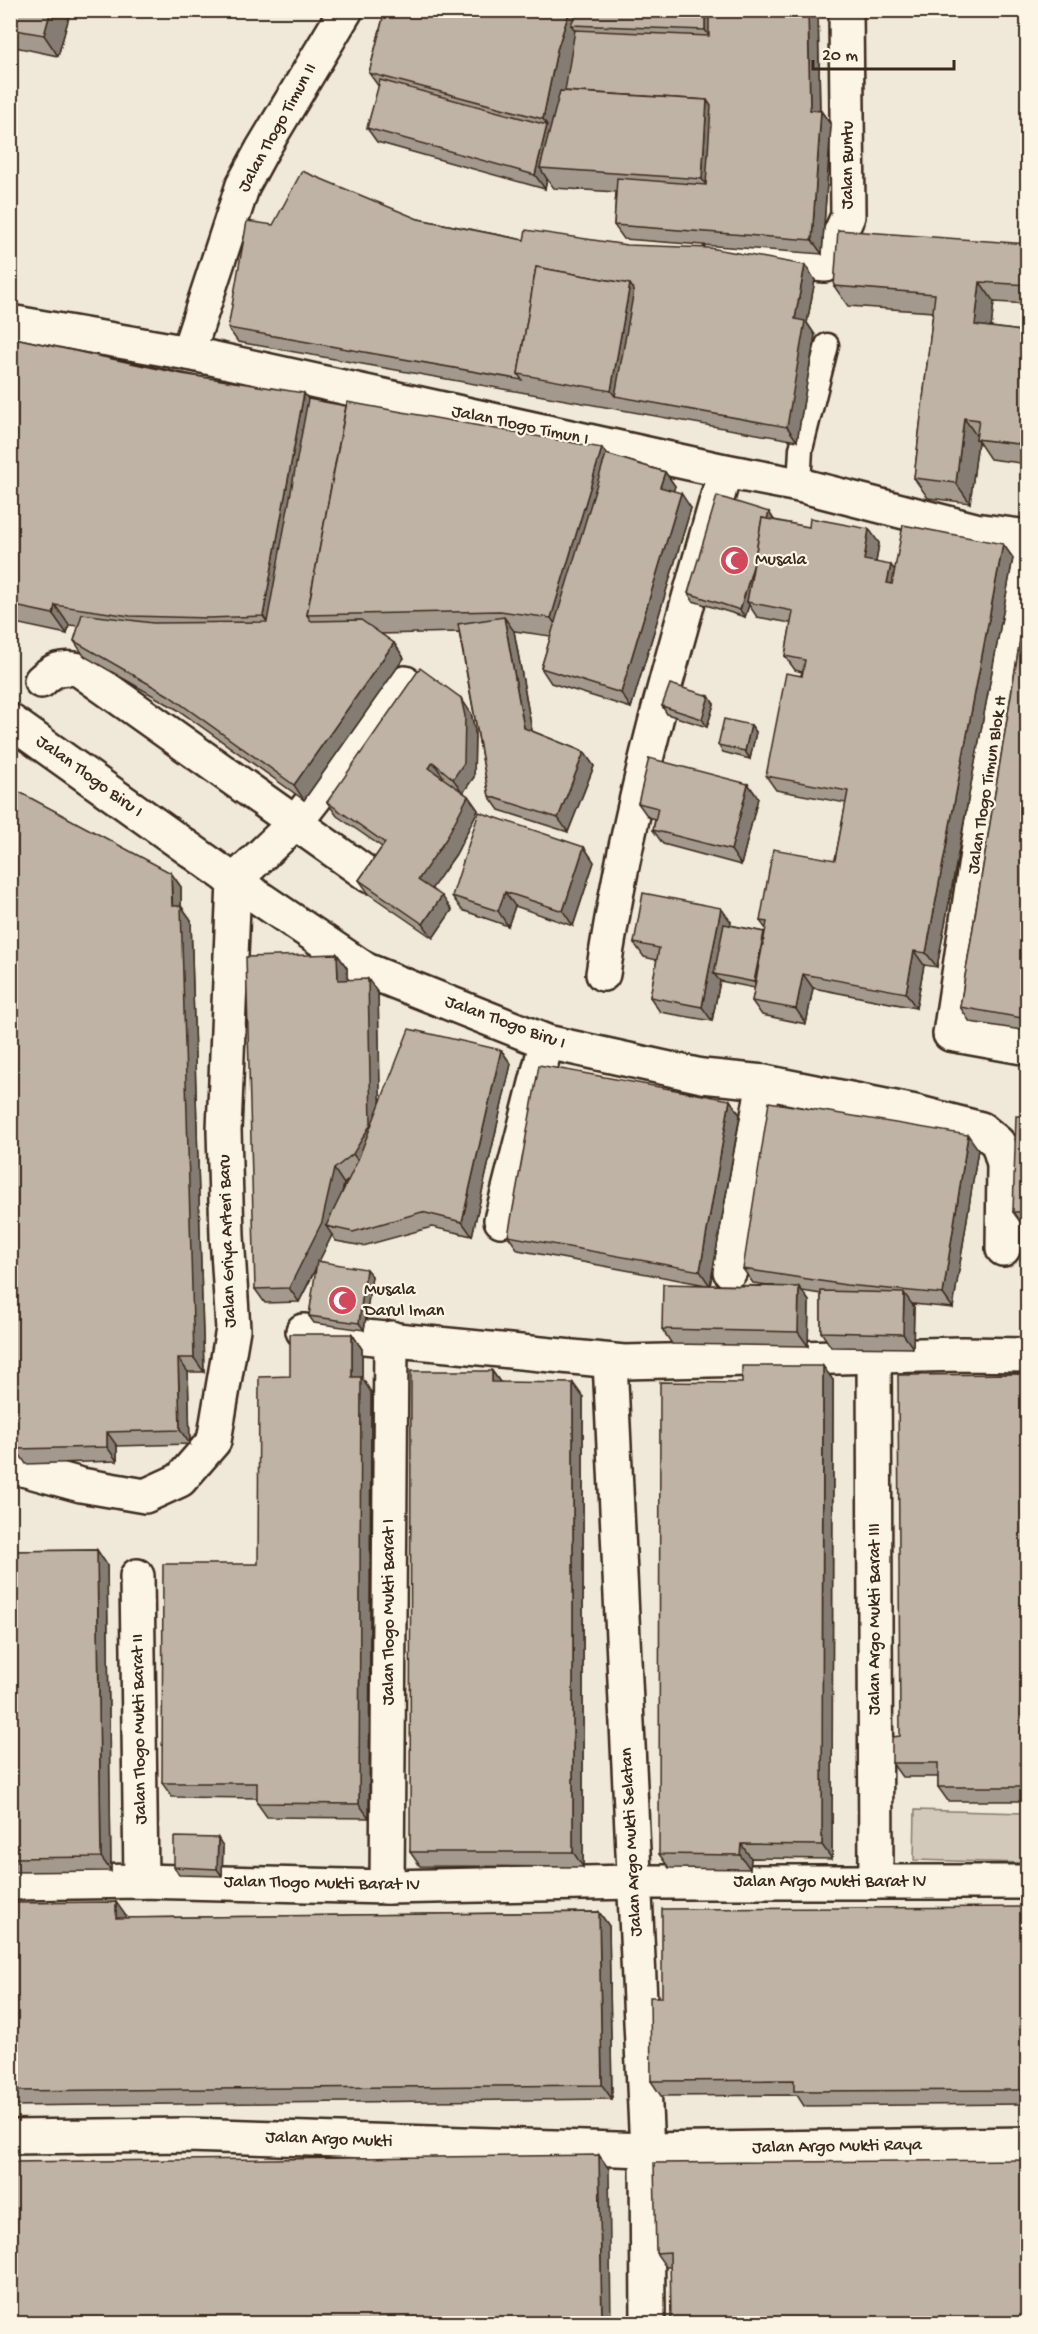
<svg xmlns="http://www.w3.org/2000/svg" width="1038" height="2334" viewBox="0 0 1038 2334" font-family="'Gochi Hand',sans-serif">
  <style>
    .green { fill: #d2c9ba; stroke: #867a6c; stroke-width: 1.5 }
    .lines { fill: none; stroke-linecap: round; stroke-linejoin: round }
    .service-casing { stroke: #3b2a1e; stroke-width: 27 }
    .minor-casing { stroke: #3b2a1e; stroke-width: 38 }
    .service { stroke: #fcf5e5; stroke-width: 22 }
    .minor { stroke: #fcf5e5; stroke-width: 33 }
    .wall { fill: #a39a8d; stroke: #3b2a1e; stroke-width: 1.5; fill-rule: evenodd }
    .shaded-wall { fill: #857d73; stroke: #3b2a1e; stroke-width: 1.5 }
    .building { fill: #beb3a4; stroke: #3b2a1e; stroke-width: 1.5 }
    .labels { text-anchor: middle; dominant-baseline: central; stroke-width: 4.5; stroke-linejoin: round; paint-order: stroke }
    .street-label { font-size: 18px; fill: #3b2a1e; stroke: #fcf5e5 }
    .poi-label { font-size: 18px; fill: #3b2a1e; stroke: #fcf5e5; text-anchor: start }
  </style>
  <rect width="100%" height="100%" fill="#f0e9d9"/>
  <filter id="ink" filterUnits="userSpaceOnUse"><feTurbulence type="fractalNoise" baseFrequency=".0167" numOctaves="2"/><feDisplacementMap in="SourceGraphic" scale="12" xChannelSelector="R" yChannelSelector="G"/><feConvolveMatrix kernelMatrix="1 2 1 2 8 2 1 2 1" color-interpolation-filters="sRGB"/></filter>
  <g filter="url(#ink)">
    <path class="green" d="M915,1810L1027,1813V1863L914,1860Z"/>
    <g class="lines">
      <defs>
        <path id="service" d="M799,485L801,449L827,345"/>
        <g id="minor">
          <path d="M719,256L826,265L848,216L846,10"/>
          <path d="M10,322L188,353L725,471L799,485L975,530L1028,537"/>
          <path d="M188,353L243,185L262,150L346,10"/>
          <path d="M1024,536L1023,579L986,793L950,1034L1028,1048"/>
          <path d="M41,681C53,669 63,666 80,670L370,876"/>
          <path d="M10,721L234,881L366,970L547,1042L702,1076L764,1082L915,1112L981,1129L998,1143L1004,1164L1003,1249"/>
          <path d="M603,974C628,803 678,637 725,471"/>
          <path d="M501,1220L546,1044"/>
          <path d="M730,1271L764,1082"/>
          <path d="M303,1331L624,1362L962,1354L1028,1355"/>
          <path d="M874,1357L876,1882"/>
          <path d="M610,1361L647,2150L648,2324"/>
          <path d="M10,1460L19,1468L81,1485L145,1496L180,1480L214,1441L233,1329L227,1236L224,1130L234,881L296,822L405,683"/>
          <path d="M137,1576L141,1881"/>
          <path d="M10,1883L141,1881L387,1887L633,1882H1028"/>
          <path d="M387,1887L391,1338"/>
          <path d="M10,2137L188,2135L647,2150L1028,2144"/>
        </g>
      </defs>
      <use href="#service" class="service-casing"/>
      <use href="#minor" class="minor-casing"/>
      <use href="#service" class="service"/>
      <use href="#minor" class="minor"/>
    </g>
    <g class="wall">
      <path d="M10,10H71L58,56L10,46Z"/>
      <path d="M385,10H818L820,110L821,111L831,125L822,254L624,239L614,225L616,192L554,188L547,179L545,189L377,142L367,128L379,87L369,73Z"/>
      <path d="M418,219L524,240L815,280L807,323L815,335L797,441L238,342L228,328L273,225Z"/>
      <path d="M1028,244V304L994,302L991,327L1028,332V464L990,459L978,441L970,503L928,498L914,478L933,312L848,306L834,286Z"/>
      <path d="M10,337L308,399L606,454L665,472L675,486L673,491L691,508L631,708L551,683L541,668L551,636L514,631L532,731L584,752L594,766L568,832L499,810L489,796L459,632L381,634L394,643L404,658L304,800L178,710L84,656L74,641L79,626L69,625L67,634L10,622Z"/>
      <path d="M769,512L774,520L879,543L876,562L895,571L1003,544L1013,558L937,967L924,965L916,1008L813,988L806,1024L762,1015L752,1001L755,988L720,981L712,1021L660,1012L650,997L657,960L644,957L634,943L731,922L730,925L764,932L765,934L766,929L760,921L835,860L846,803L776,790L766,776L802,672L795,670L785,656L791,623L757,617L749,605L745,617L693,601L688,593Z"/>
      <path d="M1028,591V1031L970,1022L960,1007Z"/>
      <path d="M714,704L707,727L667,714L662,706Z"/>
      <path d="M471,713L475,731L474,777L463,792L468,796L478,810L456,854L431,889L452,910L433,938L369,894L359,880L382,847L337,816L327,802Z"/>
      <path d="M751,725L756,732L750,759L723,752L718,745Z"/>
      <path d="M748,784L758,798L741,865L663,844L653,830L655,819L648,817L638,803Z"/>
      <path d="M584,847L594,862L573,926L515,906L508,926L462,910L452,896Z"/>
      <path d="M171,873L181,887V906L191,920L204,1372H188L190,1444L117,1446V1461L26,1464L16,1449Z"/>
      <path d="M337,954L347,968V979L378,993L380,1102L501,1050L511,1064L472,1236L432,1227L363,1246L336,1241L332,1235L319,1261L372,1276L364,1330L314,1323L309,1316L317,1267L299,1302L265,1303L255,1289ZM348,1180L342,1193L344,1184Z"/>
      <path d="M740,1115L710,1285L775,1286L753,1283L743,1269L978,1149L953,1308L912,1304L914,1307L913,1348L831,1347L821,1332V1294L802,1291L809,1301L808,1346L672,1344L662,1329L706,1285L518,1250L508,1236Z"/>
      <path d="M1028,1116V1226H1023L1013,1212Z"/>
      <path d="M352,1334L362,1349V1378L371,1392L369,1818L267,1817L257,1803V1798L172,1797L162,1783L258,1564Z"/>
      <path d="M492,1371L500,1382L583,1397V1867L420,1866L410,1852Z"/>
      <path d="M1028,1374V1801H948L938,1787V1777H902L892,1763L900,1736Z"/>
      <path d="M833,1380L832,1859L751,1858L750,1869L669,1868L659,1854L742,1383Z"/>
      <path d="M97,1550L107,1565L111,1871L10,1872V1551Z"/>
      <path d="M223,1846L222,1876L179,1875L174,1867Z"/>
      <path d="M10,1903L126,1916V1918L599,1912L609,1926L612,2099L10,2106Z"/>
      <path d="M1028,1907V2104L804,2106L797,2095L661,2096L651,2081L662,1997Z"/>
      <path d="M1028,2160L670,2267H666L656,2253Z"/>
    </g>
    <g class="shaded-wall">
      <path d="M51,10H71L58,56L44,35Z"/>
      <path d="M570,10H591L571,25L581,38L565,97L540,168L547,179L545,189L535,175L547,125L543,119L557,50Z"/>
      <path d="M705,10H719V50L705,30Z"/>
      <path d="M808,10H818L820,124L810,110Z"/>
      <path d="M707,100L721,120L716,199L702,179Z"/>
      <path d="M821,111L831,125L822,254L812,240Z"/>
      <path d="M805,265L815,280L807,323L815,335L797,441L787,427L795,319Z"/>
      <path d="M980,282L994,302L989,346L975,325Z"/>
      <path d="M630,284L644,304L615,396L611,391Z"/>
      <path d="M304,393L318,414L277,636L263,616Z"/>
      <path d="M964,418L978,438L976,439L978,441L970,503L956,483Z"/>
      <path d="M602,448L616,468L565,638L551,618Z"/>
      <path d="M665,472L675,486L670,502L660,487Z"/>
      <path d="M681,493L691,508L631,708L621,693Z"/>
      <path d="M769,512L774,520L747,602L749,605L745,617L740,610Z"/>
      <path d="M869,529L879,543L874,574L864,560Z"/>
      <path d="M1003,544L1013,558L937,967L926,953Z"/>
      <path d="M891,565L901,579L897,597L887,583Z"/>
      <path d="M55,605L69,625L67,634L53,614Z"/>
      <path d="M504,617L514,631L534,742L524,728Z"/>
      <path d="M394,643L404,658L304,800L294,785Z"/>
      <path d="M709,696L714,704L707,727L702,719Z"/>
      <path d="M461,698L471,713L475,731L474,777L463,793L453,779Z"/>
      <path d="M751,725L756,732L750,759L745,751Z"/>
      <path d="M584,752L594,766L568,832L558,818Z"/>
      <path d="M433,762L443,776L439,783L429,768Z"/>
      <path d="M748,784L758,798L741,865L731,850Z"/>
      <path d="M468,796L478,810L456,854L428,894L418,880Z"/>
      <path d="M584,847L594,862L573,926L563,911Z"/>
      <path d="M171,873L181,887V906L191,920L204,1372L194,1358Z"/>
      <path d="M505,892L515,906L508,926L498,911Z"/>
      <path d="M442,896L452,910L433,938L423,924Z"/>
      <path d="M721,908L731,922L721,975L714,974L720,981L712,1021L702,1007Z"/>
      <path d="M764,932L769,940L760,989L754,982Z"/>
      <path d="M914,951L924,965L916,1008L906,993Z"/>
      <path d="M337,954L347,968L348,994L338,980Z"/>
      <path d="M803,974L813,988L806,1024L796,1009Z"/>
      <path d="M368,979L378,993L381,1138L363,1168L353,1154Z"/>
      <path d="M501,1050L511,1064L472,1236L462,1222Z"/>
      <path d="M730,1100L740,1115L710,1286L700,1271Z"/>
      <path d="M968,1135L978,1149L953,1308L943,1294Z"/>
      <path d="M334,1169L344,1184L334,1228L326,1226L332,1235L299,1302L289,1288Z"/>
      <path d="M366,1269L372,1276L364,1330L359,1323Z"/>
      <path d="M799,1287L809,1301L808,1346L798,1332Z"/>
      <path d="M904,1293L914,1307L913,1348L903,1334Z"/>
      <path d="M352,1334L362,1349V1378L371,1392L369,1818L359,1804L352,1377Z"/>
      <path d="M178,1358L188,1372L190,1444L180,1430Z"/>
      <path d="M823,1366L833,1380L832,1859L822,1845Z"/>
      <path d="M492,1371L502,1385L492,1382Z"/>
      <path d="M573,1383L583,1397V1867L573,1852Z"/>
      <path d="M107,1432L117,1446V1461L107,1447Z"/>
      <path d="M97,1550L107,1565L111,1871L101,1857Z"/>
      <path d="M218,1838L223,1846L222,1876L217,1869Z"/>
      <path d="M741,1844L751,1858L750,1869L740,1855Z"/>
      <path d="M116,1902L126,1916V1933L116,1918Z"/>
      <path d="M599,1912L609,1926L612,2099L602,2085Z"/>
      <path d="M599,2155L609,2169L611,2324H602Z"/>
    </g>
    <g class="building">
      <path d="M10,10H51L44,35L10,29Z"/>
      <path d="M385,10H570L557,50L543,119L369,73Z"/>
      <path d="M577,10H705V30L571,25Z"/>
      <path d="M709,10H808L810,110L821,111L812,240L614,225L617,178L706,185L711,106L707,100L565,91L575,30L709,36Z"/>
      <path d="M380,80L547,125L535,175L367,128Z"/>
      <path d="M560,91L707,100L702,179L540,168Z"/>
      <path d="M302,171L418,219L524,240L526,230L627,245L710,248L805,265L795,319L805,321L787,427L615,396L634,290L630,284L536,267L518,374L522,380L228,328L247,221L273,225Z"/>
      <path d="M838,230L1028,244V285L980,282L975,325L1028,332V429L1026,445L976,439L979,420L964,418L956,483L914,478L935,294L834,286Z"/>
      <path d="M536,267L630,284L611,391L518,374Z"/>
      <path d="M10,337L182,374L304,393L263,616L209,618L130,616L55,605L53,614L10,605Z"/>
      <path d="M308,399L346,406L307,615L311,621L361,620L394,643L294,785L168,695L74,641L82,614L153,623L267,622Z"/>
      <path d="M347,402L602,448L551,618L500,611L307,615Z"/>
      <path d="M606,454L665,472L660,487L681,493L621,693L541,668Z"/>
      <path d="M717,496L769,512L767,519L762,518L754,563L740,610L688,593Z"/>
      <path d="M762,518L809,527L810,518L869,529L864,560L891,565L887,583L892,584L903,525L1003,544L926,953L914,951L906,993L803,974L796,1009L752,1001L767,922L760,921L773,849L835,860L848,791L766,776L786,673L802,676L805,660L785,656L793,611L747,602Z"/>
      <path d="M1028,591V1019L960,1007Z"/>
      <path d="M504,617L524,728L584,752L558,818L489,796L458,624Z"/>
      <path d="M420,668L461,698L465,716L464,763L453,779L433,762L429,768L468,796L446,839L418,880L442,896L423,924L359,880L385,843L327,802Z"/>
      <path d="M670,684L709,696L702,719L662,706Z"/>
      <path d="M724,719L751,725L745,751L718,745Z"/>
      <path d="M649,758L748,784L731,850L653,830L658,808L638,803Z"/>
      <path d="M10,787L171,873L172,906H181L194,1358H178L180,1430L107,1432V1447L16,1449L10,1248Z"/>
      <path d="M479,812L584,847L563,911L505,892L498,911L452,896Z"/>
      <path d="M643,893L721,908L702,1007L650,997L659,948L634,943Z"/>
      <path d="M724,924L764,932L754,982L714,974Z"/>
      <path d="M337,954L338,980L368,979L371,1124L353,1154L334,1169L322,1222L289,1288L255,1289L246,957Z"/>
      <path d="M409,1029L501,1050L462,1222L422,1212L353,1232L326,1226L357,1162Z"/>
      <path d="M539,1065L730,1100L700,1271L508,1236Z"/>
      <path d="M769,1102L968,1135L943,1294L846,1285L743,1269Z"/>
      <path d="M1016,1116H1028V1212H1013Z"/>
      <path d="M317,1261L366,1269L359,1323L309,1316Z"/>
      <path d="M663,1284L799,1287L798,1332L662,1329Z"/>
      <path d="M821,1291L904,1293L903,1334L821,1332Z"/>
      <path d="M290,1334H352V1377H361L359,1804L257,1803V1783H162L163,1564H258L259,1377L290,1376Z"/>
      <path d="M742,1366H823L822,1845L741,1844L740,1855L659,1854L660,1382L742,1383Z"/>
      <path d="M411,1371H492V1382L573,1383V1852H410Z"/>
      <path d="M1028,1374V1787H938V1763H892V1737L900,1736L898,1375Z"/>
      <path d="M97,1550L101,1857L10,1858V1551Z"/>
      <path d="M174,1837L218,1838L217,1869L174,1867Z"/>
      <path d="M116,1902V1918L599,1912L602,2085L10,2091V1903Z"/>
      <path d="M1028,1907V2090L794,2091V2080L651,2081L650,1997H662V1909Z"/>
      <path d="M599,2155L602,2324H10V2162Z"/>
      <path d="M1028,2160V2324H671L670,2252L656,2253L654,2163Z"/>
    </g>
  </g>
  <defs>
    <symbol id="mosque-disc" viewBox="-11 -11 22 22"><circle r="9.5" fill="#d1495b" stroke="#fcf5e5"/><path d="M3.5-4.9A6 6 0 1 0 3.5 4.9A5 5 0 1 1 3.5-4.9Z" fill="#fff"/></symbol>
  </defs>
  <g fill-rule="evenodd">
    <use href="#mosque-disc" x="718" y="544" width="33" height="33"/>
    <use href="#mosque-disc" x="326" y="1284" width="33" height="33"/>
  </g>
  <g class="labels">
    <g class="street-label">
      <text transform="translate(278 128) rotate(-61)">Jalan Tlogo Timun II</text>
      <text transform="translate(848 165) rotate(-90)">Jalan Buntu</text>
      <text transform="translate(520 426) rotate(12)">Jalan Tlogo Timun I</text>
      <text transform="translate(89 777) rotate(36)">Jalan Tlogo Biru I</text>
      <text transform="translate(988 785) rotate(-81)">Jalan Tlogo Timun Blok H</text>
      <text transform="translate(505 1023) rotate(20)">Jalan Tlogo Biru I</text>
      <text transform="translate(228 1241) rotate(-92)">Jalan Griya Arteri Baru</text>
      <text transform="translate(389 1612) rotate(-90)">Jalan Tlogo Mukti Barat I</text>
      <text transform="translate(875 1619) rotate(-90)">Jalan Argo Mukti Barat III</text>
      <text transform="translate(140 1729) rotate(-91)">Jalan Tlogo Mukti Barat II</text>
      <text transform="translate(632 1842) rotate(-93)">Jalan Argo Mukti Selatan</text>
      <text x="830" y="1882">Jalan Argo Mukti Barat IV</text>
      <text transform="translate(322 1884) rotate(1)">Jalan Tlogo Mukti Barat IV</text>
      <text transform="translate(329 2140) rotate(2)">Jalan Argo Mukti</text>
      <text transform="translate(837 2147) rotate(-1)">Jalan Argo Mukti Raya</text>
    </g>
    <g class="poi-label">
      <text x="755" y="560">Musala</text>
      <text x="364" y="1290">Musala<tspan x="364" dy="21">Darul Iman</tspan></text>
    </g>
  </g>
  <rect width="1038" height="2334" fill="none" stroke="#fcf5e5" stroke-width="36"/>
  <rect x="18" y="18" width="1002" height="2298" fill="none" stroke="#3b2a1e" stroke-width="2" filter="url(#ink)"/>
  <path d="M813 60v9h141v-9" fill="none" stroke="#3b2a1e" stroke-width="3"/>
  <text x="822" y="60" font-size="18" fill="#3b2a1e" stroke="#fcf5e5" stroke-width="4.5" paint-order="stroke">20 m</text>
</svg>
